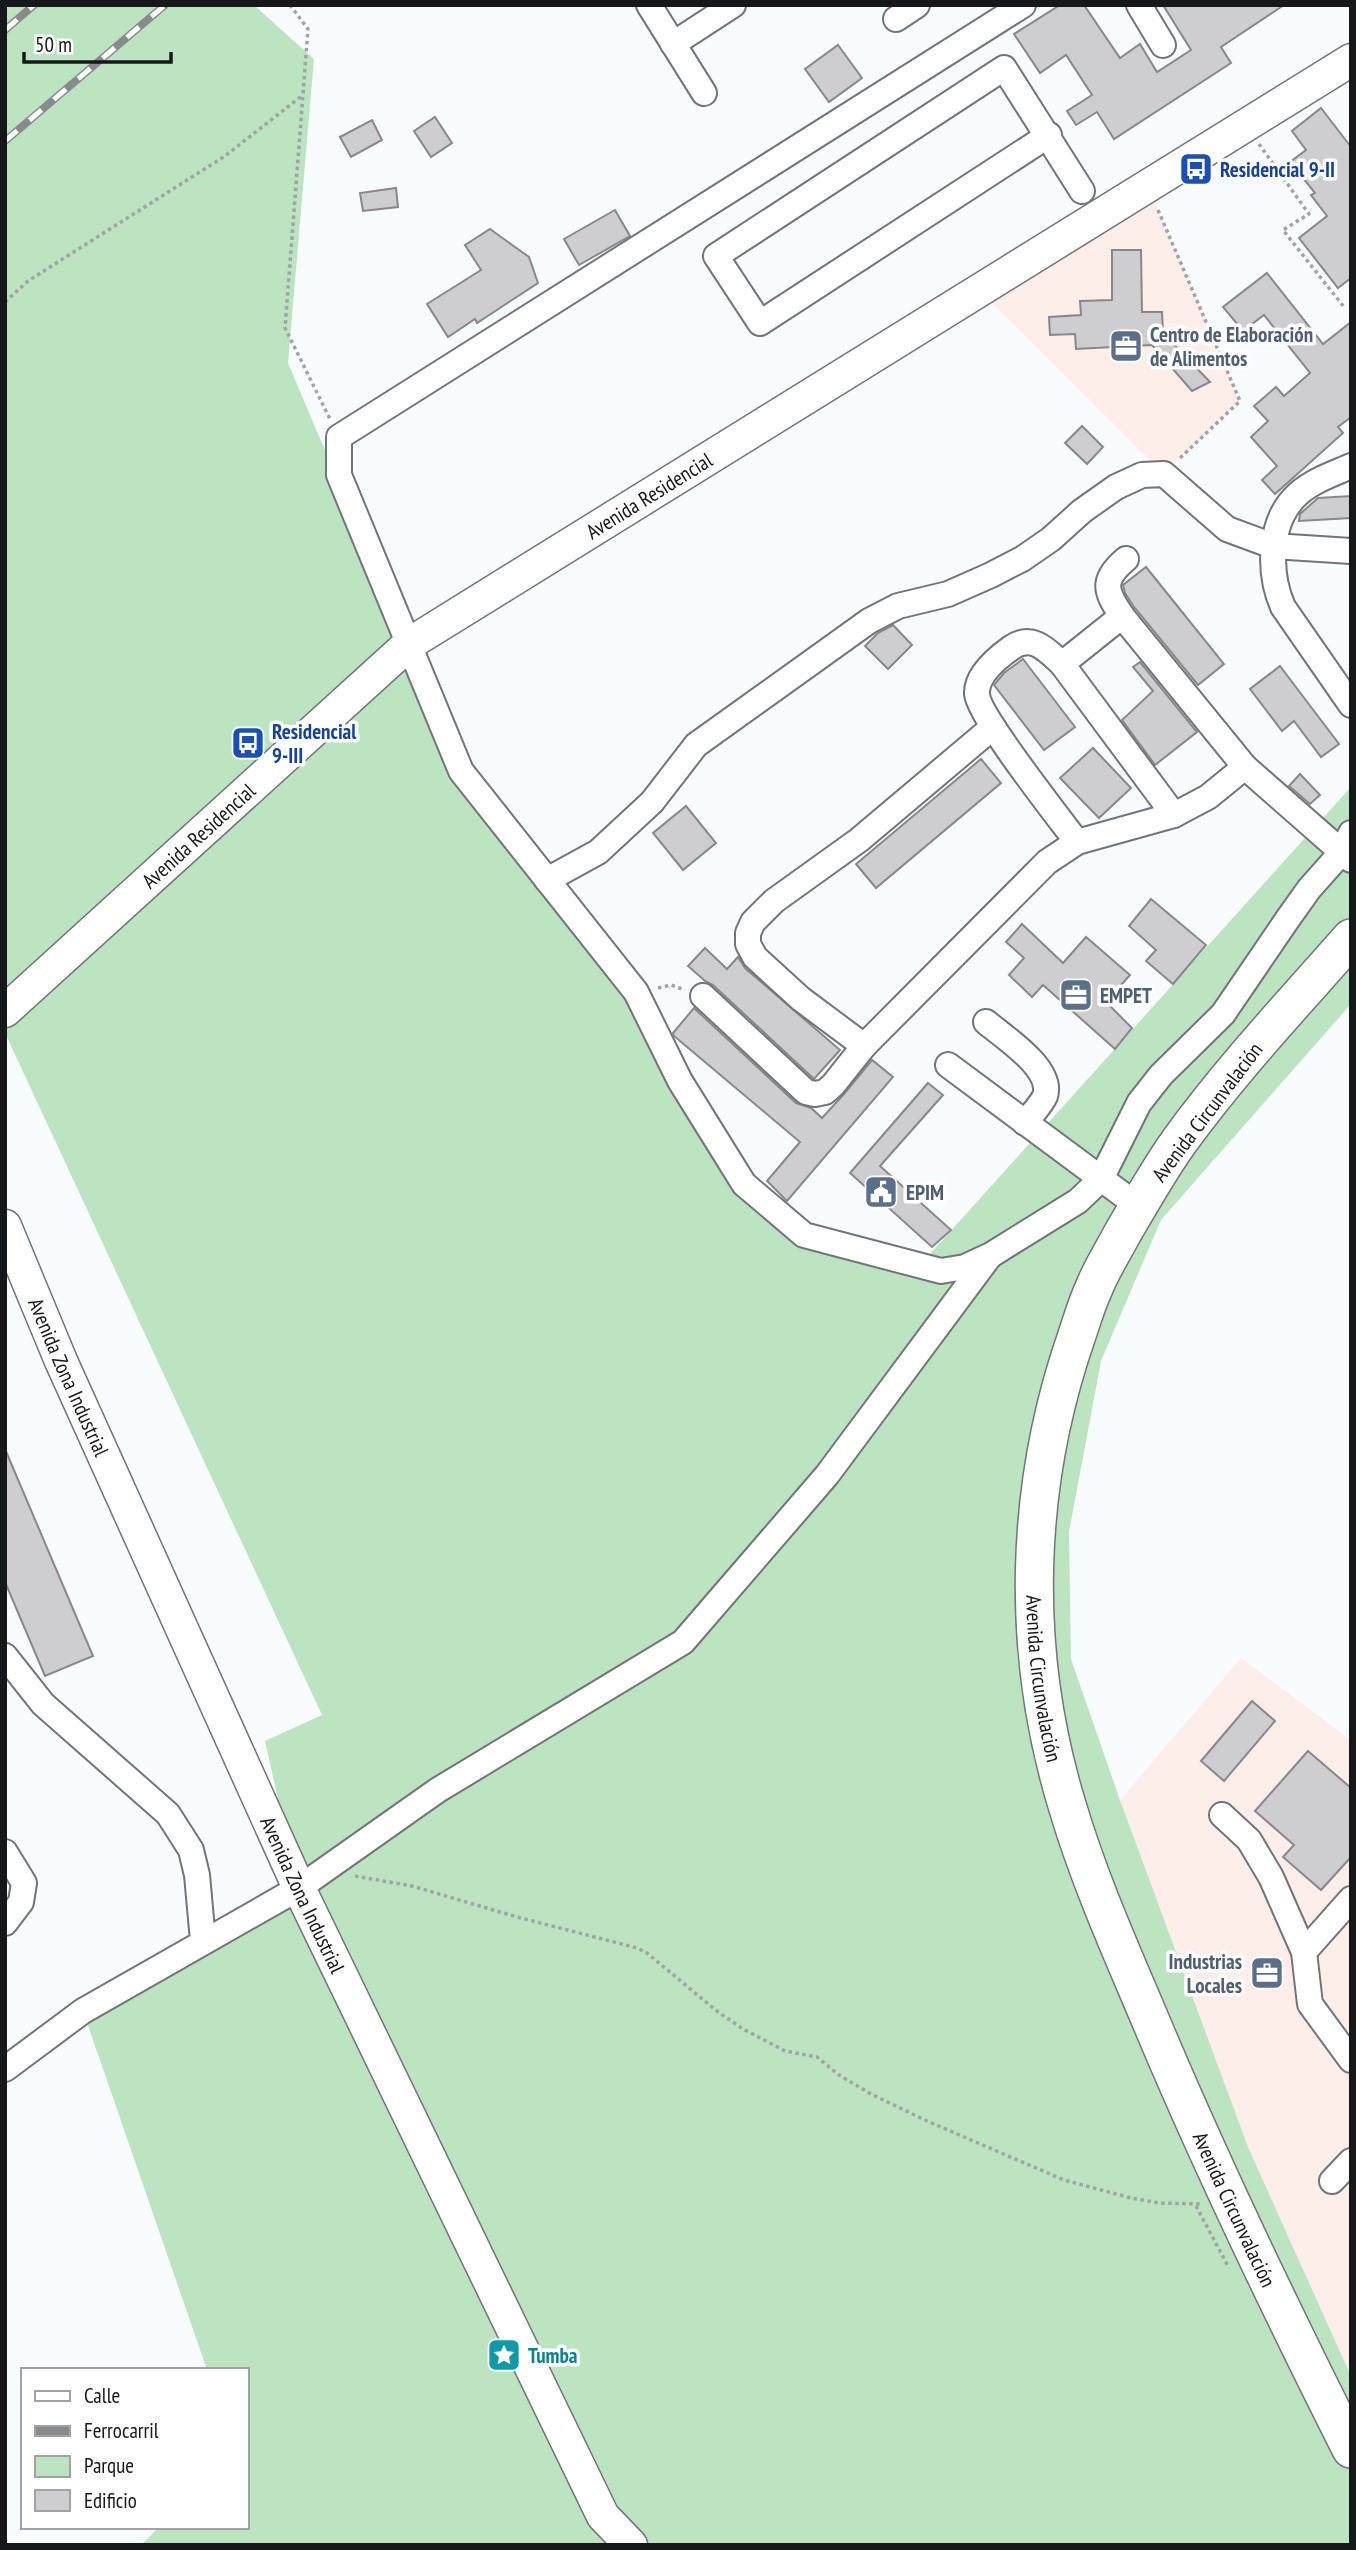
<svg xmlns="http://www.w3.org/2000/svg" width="1356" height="2550" viewBox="0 0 1356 2550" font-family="'PT Sans Narrow',sans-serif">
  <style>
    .commercial { fill: #fdeee9 }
    .green { fill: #bde4c0 }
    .building { fill: #ceced1; stroke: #88888b; stroke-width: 2 }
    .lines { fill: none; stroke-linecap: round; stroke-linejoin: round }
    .minor-casing { stroke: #727577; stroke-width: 28 }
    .major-casing { stroke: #727577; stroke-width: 35 }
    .highway-casing { stroke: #727577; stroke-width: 40 }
    .path { stroke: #a1a3a5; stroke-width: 3.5; stroke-dasharray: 3.5 3.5; stroke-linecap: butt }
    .minor { stroke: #fff; stroke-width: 24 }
    .major { stroke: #fff; stroke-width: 32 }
    .highway { stroke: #fff; stroke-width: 37 }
    .rail-casing { stroke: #888a8c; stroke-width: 8 }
    .rail { stroke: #fff; stroke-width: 5; stroke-dasharray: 16; stroke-linecap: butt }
    .labels { text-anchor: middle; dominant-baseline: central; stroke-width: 7; stroke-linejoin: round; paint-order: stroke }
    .transit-label { font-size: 21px; font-weight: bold; fill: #164399; stroke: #fff; text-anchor: start }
    .service-label { font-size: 21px; font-weight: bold; fill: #4e5e75; stroke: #fff; text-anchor: start }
    .street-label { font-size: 21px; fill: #161718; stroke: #fff }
    .culture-label { font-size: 21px; font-weight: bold; fill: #0d838f; stroke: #fff; text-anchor: start }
  </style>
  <rect width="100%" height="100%" fill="#f9fcff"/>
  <g class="commercial">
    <path d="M1148,186L1240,401L1164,474L979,290Z"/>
    <path d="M1241,1658L1351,1740V2376L1248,2147L1120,1800Z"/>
  </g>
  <path class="green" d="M5,5H254L314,59L288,363L461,771L636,992L714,1135L804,1235L920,1265L1351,787V1004L1161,1220L1101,1361L1069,1532L1071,1659L1120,1800L1248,2147L1351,2376V2545H141L159,2527H247V2370H207L83,2011L298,1889L265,1741L322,1715L5,1033Z"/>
  <g class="building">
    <path d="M1060,5H1084L1120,58L1140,44L1157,72L1191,50L1163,5H1284L1221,47L1231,63L1114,139L1097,112L1076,125L1067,111L1092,95L1066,55L1040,73L1014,34Z"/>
    <path d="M838,45L862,78L829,102L805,69Z"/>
    <path d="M1321,108L1351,147V278L1338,288L1299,238L1327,216L1311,195L1315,193L1290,162L1306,150L1292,131Z"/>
    <path d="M435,117L452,143L431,157L414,131Z"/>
    <path d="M372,120L382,140L351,157L340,137Z"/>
    <path d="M396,188L398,207L363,211L360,193Z"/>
    <path d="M615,210L630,236L579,265L564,239Z"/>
    <path d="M490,229L529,257L538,283L477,323L475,319L448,337L427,304L481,270L465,245Z"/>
    <path d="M1112,250H1141L1142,312H1162L1163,333L1210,382L1192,391L1152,345L1076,349L1075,334L1050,335L1049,317L1081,315L1080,301L1112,300Z"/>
    <path d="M1267,273L1323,344L1351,322V417L1338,427L1343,433L1275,494L1262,480L1277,466L1251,437L1268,421L1254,406L1276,387L1284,396L1310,373L1264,315L1243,331L1223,307Z"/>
    <path d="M1082,426L1103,447L1087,464L1065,443Z"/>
    <path d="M1351,496V518L1299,521L1300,514L1318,498Z"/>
    <path d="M1146,567L1224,664L1198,685L1134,607L1125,593L1123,585Z"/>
    <path d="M893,625L912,645L888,669L865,646L878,633Z"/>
    <path d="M1023,659L1075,727L1044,750L994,685L1004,673Z"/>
    <path d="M1140,662L1197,732L1155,765L1122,720L1153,691L1133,667Z"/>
    <path d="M1280,666L1339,744L1321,757L1294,721L1282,731L1250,689Z"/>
    <path d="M1093,748L1131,788L1099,818L1060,778Z"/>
    <path d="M981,759L1001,783L876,888L856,864Z"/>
    <path d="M1300,774L1320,795L1310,804L1289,786Z"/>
    <path d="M686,806L716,843L683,870L653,833Z"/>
    <path d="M1151,899L1206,945L1173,984L1146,961L1156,950L1129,926Z"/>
    <path d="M1022,924L1063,963L1086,937L1130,975L1106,1002L1132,1028L1115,1049L1043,985L1032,997L1009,975L1024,958L1006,942Z"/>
    <path d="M705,948L727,969L738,957L745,968L840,1050L814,1079L713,985L705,981L688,966Z"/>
    <path d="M694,1008L796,1103L811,1108L822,1118L844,1094L872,1060L893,1077L787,1201L767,1181L800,1142L674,1036L673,1033Z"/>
    <path d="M928,1083L943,1095L880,1166L951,1230L932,1247L850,1173Z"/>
    <path d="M5,1449L93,1656L45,1676L5,1582Z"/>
    <path d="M1252,1701L1275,1721L1224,1781L1201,1761Z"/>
    <path d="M1308,1751L1351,1788V1857L1321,1890L1283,1857L1294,1845L1255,1811Z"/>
  </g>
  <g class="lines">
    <defs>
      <g id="minor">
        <path d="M649,5L704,93"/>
        <path d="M1023,5L339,437V475L461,771L636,992L680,1081L744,1184L804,1235L941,1271L965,1267L991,1255L1078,1201L1101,1179L1139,1103L1161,1075L1223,1014L1287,920L1309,889L1341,853L1351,833"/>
        <path d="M1139,5L1163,45"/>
        <path d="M896,19L917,5"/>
        <path d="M673,44L733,5"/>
        <path d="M1049,135L760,323L716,256L1004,68L1082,191"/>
        <path d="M1351,466C1333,474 1312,481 1298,494C1268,521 1268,573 1283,607L1351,705"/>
        <path d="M1122,616C1105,591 1101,580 1126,559"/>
        <path d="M1062,664L1122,616L1245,767L1351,860"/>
        <path d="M1077,842C1059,818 978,715 977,694C976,675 997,658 1011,648C1032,633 1047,650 1062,664L1174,815"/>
        <path d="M547,880L598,852L652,802L696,745L869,621L898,606L948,594L991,575L1022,559L1051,539L1082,511L1116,487L1142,475L1164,474L1227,529L1273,546L1351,551"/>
        <path d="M703,996L806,1092L815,1094L825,1092L833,1085L864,1046L1047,862L1077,842L1174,815L1208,797L1245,767"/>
        <path d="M986,1022C1005,1038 1054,1069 1045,1096C1041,1105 1031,1115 1025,1123"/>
        <path d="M864,1046L801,999L755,957L748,944V933L753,922L774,901L859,840L993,727"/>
        <path d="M948,1065L1138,1206"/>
        <path d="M5,1656L43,1704L168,1814L191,1850L197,1875L203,1941"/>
        <path d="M1222,1815L1249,1840L1271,1877L1304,1952L1310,2004L1351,2060"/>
        <path d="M5,1852L24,1883L21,1902L5,1923"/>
        <path d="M1304,1952L1351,1899"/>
        <path d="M5,2069L83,2011L299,1888L438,1790L683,1642L827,1475L989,1257"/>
        <path d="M1332,2181L1351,2161"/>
      </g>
      <g id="major">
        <path id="s1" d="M5,1011L409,644L1351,60"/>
        <path id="s2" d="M5,1226L61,1361L299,1888L603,2516L631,2545"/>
      </g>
      <g id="highway">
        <path id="s3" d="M1351,938C1292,1005 1230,1071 1178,1143C1157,1173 1139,1205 1121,1236C1112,1253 1101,1270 1094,1288C1087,1303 1082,1320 1077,1335C1024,1487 1020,1651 1067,1805C1090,1883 1124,1957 1155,2031C1215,2173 1282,2312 1351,2449"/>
      </g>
    </defs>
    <use href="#minor" class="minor-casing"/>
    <use href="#major" class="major-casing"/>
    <use href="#highway" class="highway-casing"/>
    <g class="path">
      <path d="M290,5L308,29L285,328L330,419"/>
      <path d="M1259,144L1309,214L1283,230L1344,307"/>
      <path d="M1158,210L1240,401L1178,460"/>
      <path d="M5,302L28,281L225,156L303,95"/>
      <path d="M658,988L671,985L685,990"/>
      <path d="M355,1876L412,1886L517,1917L637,1948L647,1953L718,2012L743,2029L785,2051L817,2057L839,2075L871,2094L927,2121L1064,2180L1131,2198L1159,2203L1201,2204"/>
      <path d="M1196,2206L1229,2268"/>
    </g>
    <use href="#minor" class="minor"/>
    <use href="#major" class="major"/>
    <use href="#highway" class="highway"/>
    <defs>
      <g id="rail">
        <path d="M5,30L34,5"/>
        <path d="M5,141L165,5"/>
      </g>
    </defs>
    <use href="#rail" class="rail-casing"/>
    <use href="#rail" class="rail"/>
  </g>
  <defs>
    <symbol id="bus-square" viewBox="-11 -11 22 22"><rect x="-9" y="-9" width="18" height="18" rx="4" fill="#1a4fb4" stroke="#fff"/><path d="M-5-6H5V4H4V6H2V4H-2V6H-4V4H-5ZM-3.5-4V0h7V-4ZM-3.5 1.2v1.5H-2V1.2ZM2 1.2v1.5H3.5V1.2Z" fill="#fff"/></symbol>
    <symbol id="office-square" viewBox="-11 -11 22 22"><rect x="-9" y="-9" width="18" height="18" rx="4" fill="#5c6f8a" stroke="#fff"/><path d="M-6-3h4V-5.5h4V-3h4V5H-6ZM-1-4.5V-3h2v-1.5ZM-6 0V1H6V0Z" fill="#fff"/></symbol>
    <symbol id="civic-square" viewBox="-11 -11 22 22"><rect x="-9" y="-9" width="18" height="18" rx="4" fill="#5c6f8a" stroke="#fff"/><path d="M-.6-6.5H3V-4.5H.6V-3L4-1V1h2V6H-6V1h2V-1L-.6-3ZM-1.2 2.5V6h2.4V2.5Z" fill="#fff"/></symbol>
    <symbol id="sight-square" viewBox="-11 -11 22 22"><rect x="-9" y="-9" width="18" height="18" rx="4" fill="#0f9aa8" stroke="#fff"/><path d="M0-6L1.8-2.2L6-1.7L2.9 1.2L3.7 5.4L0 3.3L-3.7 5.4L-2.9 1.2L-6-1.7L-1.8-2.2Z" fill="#fff"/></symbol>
  </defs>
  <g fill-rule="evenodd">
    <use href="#bus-square" x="1177" y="150" width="38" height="38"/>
    <use href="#office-square" x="1107" y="327" width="38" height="38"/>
    <use href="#bus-square" x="229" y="724" width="38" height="38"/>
    <use href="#office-square" x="1057" y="976" width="38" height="38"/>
    <use href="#civic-square" x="862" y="1173" width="38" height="38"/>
    <use href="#office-square" x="1248" y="1954" width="38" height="38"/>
    <use href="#sight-square" x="485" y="2336" width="38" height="38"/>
  </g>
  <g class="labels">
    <g class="transit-label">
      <text x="1220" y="169">Residencial 9-II</text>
      <text x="272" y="731">Residencial<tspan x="272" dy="24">9-III</tspan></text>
    </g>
    <g class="service-label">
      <text x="1150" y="334">Centro de Elaboración<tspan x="1150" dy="24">de Alimentos</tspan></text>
      <text x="1100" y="995">EMPET</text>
      <text x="906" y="1192">EPIM</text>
      <text x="1242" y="1961" text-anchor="end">Industrias<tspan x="1242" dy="24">Locales</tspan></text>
    </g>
    <g class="street-label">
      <text stroke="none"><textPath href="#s1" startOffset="828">Avenida Residencial</textPath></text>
      <text stroke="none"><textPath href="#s1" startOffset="261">Avenida Residencial</textPath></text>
      <text transform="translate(1207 1112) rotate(-53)">Avenida Circunvalación</text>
      <text stroke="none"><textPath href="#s2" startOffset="164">Avenida Zona Industrial</textPath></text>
      <text stroke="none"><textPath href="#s3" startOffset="835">Avenida Circunvalación</textPath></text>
      <text stroke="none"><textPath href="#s2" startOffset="732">Avenida Zona Industrial</textPath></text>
      <text stroke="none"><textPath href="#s3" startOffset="1402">Avenida Circunvalación</textPath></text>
    </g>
    <g class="culture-label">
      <text x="528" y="2355">Tumba</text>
    </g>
  </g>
  <rect width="1356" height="2550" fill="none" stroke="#161718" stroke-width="14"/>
  <rect x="21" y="2368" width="228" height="161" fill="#ffffff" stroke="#a2a2a3" stroke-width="2"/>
  <rect x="35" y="2391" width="35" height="10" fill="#ffffff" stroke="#a2a2a3" stroke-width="2"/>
  <text x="84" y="2403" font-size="21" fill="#161718">Calle</text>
  <rect x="35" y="2426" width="35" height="10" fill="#888a8c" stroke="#a2a2a3" stroke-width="2"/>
  <text x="84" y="2438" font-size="21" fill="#161718">Ferrocarril</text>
  <rect x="35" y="2456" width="35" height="21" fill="#bde4c0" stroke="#a2a2a3" stroke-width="2"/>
  <text x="84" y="2473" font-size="21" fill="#161718">Parque</text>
  <rect x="35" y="2490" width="35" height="21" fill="#ceced1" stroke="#a2a2a3" stroke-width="2"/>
  <text x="84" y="2508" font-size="21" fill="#161718">Edificio</text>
  <path d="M24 52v10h147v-10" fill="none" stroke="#161718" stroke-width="3.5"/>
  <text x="35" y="52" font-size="21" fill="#161718" stroke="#ffffff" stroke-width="5" paint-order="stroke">50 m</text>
</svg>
